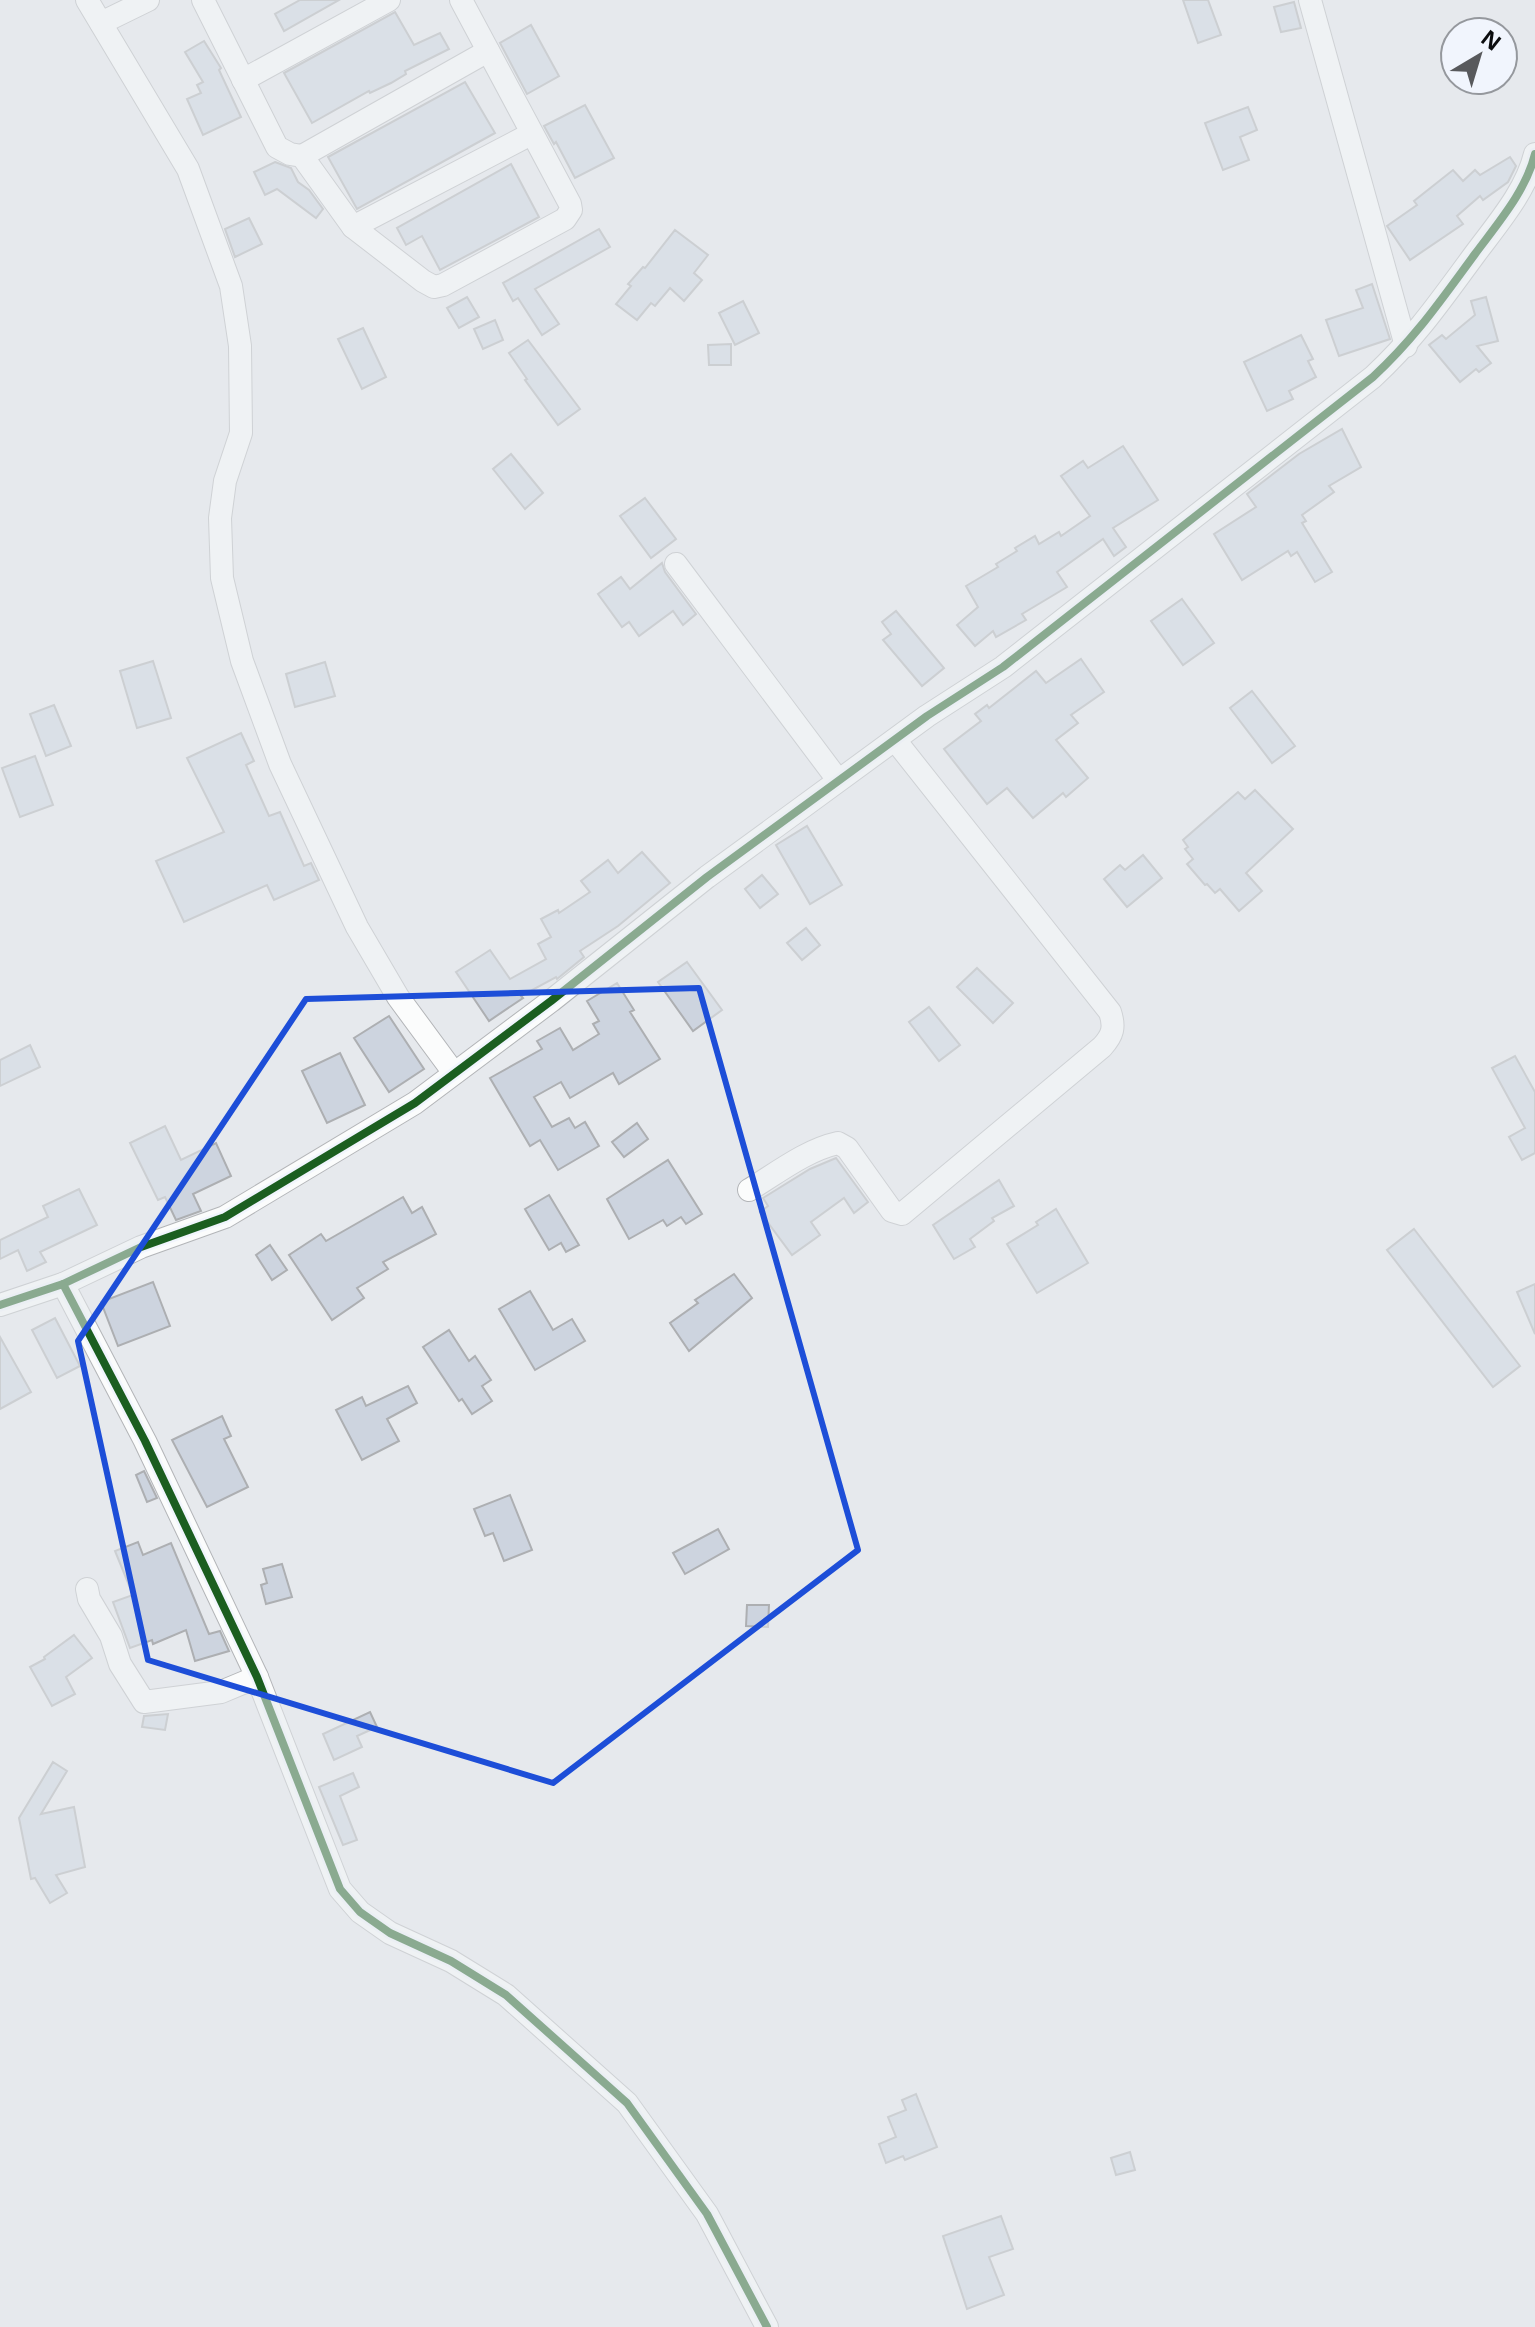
<svg xmlns="http://www.w3.org/2000/svg" width="1535" height="2327" viewBox="0 0 1535 2327" font-family="'Open Sans',sans-serif">
  <style>
    .building { fill: #cdd4df; stroke: #adafb2; stroke-width: 2 }
    .lines { fill: none; stroke-linecap: round; stroke-linejoin: round }
    .minor-casing { stroke: #b3b5b8; stroke-width: 24 }
    .minor { stroke: #fbfcfc; stroke-width: 22 }
    .cycleway-casing { stroke: #f1f5fd; stroke-width: 13 }
    .cycleway { stroke: #1b5e20; stroke-width: 8 }
    .marked { fill: none; stroke: #1d4ed8; stroke-width: 6; stroke-linejoin: round }
  </style>
  <rect width="100%" height="100%" fill="#e6e9ed"/>
  <g class="building">
    <path d="M300,0H339L284,31L275,14Z"/>
    <path d="M1183,0H1208L1221,35L1198,43Z"/>
    <path d="M1294,2L1301,28L1281,32L1274,7Z"/>
    <path d="M395,12L414,45L440,33L449,49L405,71L406,74L391,83L370,93L369,91L312,123L284,73Z"/>
    <path d="M531,25L559,76L527,94L500,43Z"/>
    <path d="M204,41L221,68L219,70L241,117L203,135L187,99L201,93L197,85L203,82L185,52Z"/>
    <path d="M465,82L495,133L357,209L328,157Z"/>
    <path d="M585,105L614,158L575,178L556,142L554,144L544,126Z"/>
    <path d="M1248,107L1257,130L1240,137L1249,160L1223,170L1205,123Z"/>
    <path d="M1510,157L1516,166L1508,182L1483,200L1480,196L1457,216L1463,224L1410,260L1387,226L1417,205L1414,201L1453,170L1463,181L1475,170L1480,175Z"/>
    <path d="M275,162L291,168L298,182L309,190L323,209L316,218L277,189L265,195L254,172Z"/>
    <path d="M511,164L539,217L440,270L422,236L406,245L397,228Z"/>
    <path d="M249,218L262,244L235,257L225,229Z"/>
    <path d="M599,229L610,247L535,289L559,324L542,335L518,298L513,301L503,283Z"/>
    <path d="M675,230L708,255L694,273L702,280L684,301L670,288L655,306L651,303L637,320L616,304L631,286L628,284L643,267L645,268Z"/>
    <path d="M1372,284L1390,339L1339,356L1326,320L1363,308L1356,290Z"/>
    <path d="M467,297L479,317L459,328L447,308Z"/>
    <path d="M1486,297L1498,341L1477,346L1491,363L1479,372L1476,369L1460,382L1429,345L1442,335L1446,339L1475,315L1471,301Z"/>
    <path d="M743,301L759,333L735,345L719,313Z"/>
    <path d="M495,320L503,340L483,349L474,329Z"/>
    <path d="M363,328L386,377L362,389L338,339Z"/>
    <path d="M1301,335L1313,359L1308,361L1316,377L1289,391L1293,399L1267,411L1244,362Z"/>
    <path d="M528,340L580,409L558,425L525,380L527,379L509,353Z"/>
    <path d="M731,344V365H709L708,345Z"/>
    <path d="M1342,429L1361,467L1329,486L1334,492L1302,515L1306,521L1302,523L1332,572L1315,582L1297,552L1291,556L1288,551L1242,580L1214,534L1256,507L1247,494L1299,454Z"/>
    <path d="M1123,446L1158,500L1113,528L1126,547L1114,556L1103,539L1057,572L1067,587L1022,614L1026,620L996,637L993,631L975,646L957,625L978,607L966,586L998,567L996,564L1017,551L1015,548L1035,536L1039,544L1059,532L1061,536L1090,516L1061,476L1083,461L1088,468Z"/>
    <path d="M511,454L543,493L525,509L493,469Z"/>
    <path d="M645,498L676,539L651,558L620,516Z"/>
    <path d="M662,563L665,572L696,614L683,625L673,611L639,636L629,622L622,627L598,594L621,577L630,589Z"/>
    <path d="M1182,599L1214,643L1183,665L1151,621Z"/>
    <path d="M896,611L944,668L922,686L883,640L891,634L882,622Z"/>
    <path d="M1081,659L1104,692L1071,715L1078,723L1056,740L1088,778L1066,797L1063,793L1033,818L1007,788L987,804L944,749L981,721L975,714L987,705L989,708L1036,671L1046,683Z"/>
    <path d="M153,661L171,718L137,728L120,671Z"/>
    <path d="M325,662L335,696L295,707L286,674Z"/>
    <path d="M1252,691L1295,746L1272,763L1230,708Z"/>
    <path d="M54,705L71,746L46,756L30,714Z"/>
    <path d="M241,733L254,761L246,765L269,816L280,812L304,866L311,863L319,880L274,900L267,885L184,922L156,861L224,832L187,758Z"/>
    <path d="M35,756L53,805L20,817L2,768Z"/>
    <path d="M1255,790L1293,829L1246,873L1262,891L1239,911L1220,889L1215,893L1207,884L1205,885L1187,864L1193,859L1185,849L1188,847L1183,840L1238,792L1245,799Z"/>
    <path d="M807,826L842,885L810,904L776,845Z"/>
    <path d="M642,852L670,883L618,926L580,951L584,957L557,979L556,977L521,996L523,998L489,1021L456,972L490,950L510,979L546,959L538,944L551,937L541,919L558,910L559,913L590,892L581,881L608,860L618,873Z"/>
    <path d="M1143,855L1162,878L1127,907L1104,879L1120,865L1125,870Z"/>
    <path d="M762,875L778,894L760,908L745,889Z"/>
    <path d="M806,928L820,945L802,960L787,943Z"/>
    <path d="M687,962L722,1010L693,1031L658,982Z"/>
    <path d="M977,968L1013,1003L993,1023L957,987Z"/>
    <path d="M617,983L634,1010L630,1012L660,1059L619,1084L613,1073L570,1098L561,1082L534,1097L552,1127L569,1118L575,1128L585,1122L599,1146L558,1170L540,1140L530,1146L490,1078L542,1049L537,1041L560,1028L573,1050L599,1034L593,1024L599,1021L587,1001Z"/>
    <path d="M929,1007L960,1045L939,1061L909,1022Z"/>
    <path d="M389,1016L424,1069L389,1092L354,1038Z"/>
    <path d="M30,1045L40,1067L0,1086V1060Z"/>
    <path d="M340,1053L365,1105L327,1123L302,1071Z"/>
    <path d="M1515,1056L1535,1092V1153L1522,1160L1509,1137L1525,1128L1492,1068Z"/>
    <path d="M637,1123L648,1139L624,1157L612,1142Z"/>
    <path d="M165,1126L181,1160L216,1143L231,1176L193,1194L201,1211L176,1220L165,1197L158,1200L130,1143Z"/>
    <path d="M836,1158L868,1202L854,1213L844,1198L811,1222L820,1235L792,1255L760,1212L768,1206L763,1198L810,1169Z"/>
    <path d="M668,1160L702,1214L686,1224L681,1217L667,1226L663,1220L629,1239L607,1199Z"/>
    <path d="M999,1180L1014,1206L992,1218L994,1221L970,1239L975,1247L954,1259L933,1225Z"/>
    <path d="M79,1189L97,1225L40,1252L46,1262L27,1271L18,1250L0,1259V1240L48,1217L43,1206Z"/>
    <path d="M549,1195L579,1245L566,1252L561,1243L549,1250L525,1209Z"/>
    <path d="M403,1197L412,1213L422,1207L436,1234L383,1262L388,1269L357,1288L364,1298L332,1320L289,1255L321,1234L326,1241Z"/>
    <path d="M1056,1209L1088,1263L1037,1293L1007,1244L1038,1225L1036,1222Z"/>
    <path d="M1414,1229L1520,1366L1493,1387L1387,1250Z"/>
    <path d="M270,1245L287,1270L272,1280L256,1255Z"/>
    <path d="M734,1274L752,1298L689,1351L670,1323L698,1303L695,1300Z"/>
    <path d="M153,1282L170,1326L118,1346L101,1302Z"/>
    <path d="M1535,1284V1334L1517,1292Z"/>
    <path d="M530,1291L553,1330L572,1319L585,1341L535,1370L499,1309Z"/>
    <path d="M55,1318L80,1366L57,1378L32,1330Z"/>
    <path d="M449,1330L469,1361L475,1356L491,1380L482,1386L492,1401L472,1414L462,1399L459,1401L423,1347Z"/>
    <path d="M0,1337L31,1392L0,1409Z"/>
    <path d="M408,1386L417,1403L387,1419L399,1441L362,1460L336,1410L362,1397L366,1406Z"/>
    <path d="M222,1416L231,1436L224,1439L248,1487L207,1507L172,1440Z"/>
    <path d="M144,1471L157,1498L147,1502L136,1475Z"/>
    <path d="M510,1495L532,1550L504,1561L493,1533L485,1536L474,1509Z"/>
    <path d="M718,1529L729,1549L685,1574L673,1553Z"/>
    <path d="M138,1542L143,1555L171,1543L209,1634L220,1631L229,1651L195,1661L186,1630L153,1644L152,1640L130,1648L113,1602L133,1595L115,1551Z"/>
    <path d="M282,1564L292,1597L266,1604L261,1585L267,1583L263,1569Z"/>
    <path d="M747,1605H769L768,1627L746,1626Z"/>
    <path d="M74,1635L92,1658L66,1677L75,1694L52,1706L30,1667L45,1659L44,1657Z"/>
    <path d="M370,1712L377,1727L357,1736L362,1747L334,1760L323,1734Z"/>
    <path d="M168,1714L165,1730L142,1727L144,1716Z"/>
    <path d="M53,1762L67,1771L41,1814L74,1807L85,1867L56,1875L67,1893L50,1903L35,1878L31,1879L19,1818Z"/>
    <path d="M353,1773L359,1787L340,1796L357,1840L343,1845L319,1787Z"/>
    <path d="M916,2094L937,2147L905,2160L903,2156L886,2163L879,2144L896,2137L888,2117L906,2110L902,2100Z"/>
    <path d="M1130,2152L1135,2170L1116,2175L1111,2158Z"/>
    <path d="M1001,2216L1013,2249L989,2257L1004,2295L967,2309L943,2236Z"/>
  </g>
  <g class="lines">
    <defs>
      <g id="minor">
        <path d="M87,0L188,169L231,286L240,346L241,433L225,481L220,518L222,578L242,661L280,764L357,927L398,997L454,1073"/>
        <path d="M203,0L277,147L290,154L302,156L353,227L423,281L434,287L443,285L565,219L571,210L570,204L461,0"/>
        <path d="M1310,0L1406,346"/>
        <path d="M101,23L148,0"/>
        <path d="M243,80L389,0"/>
        <path d="M302,156L488,51"/>
        <path d="M353,227L531,134"/>
        <path d="M676,564L838,780"/>
        <path d="M749,1190C777,1173 806,1150 838,1143L847,1148L892,1211L902,1214L1102,1047C1113,1035 1115,1027 1110,1012L895,740"/>
        <path d="M63,1284L141,1247L225,1217L415,1103L551,1001L707,877L927,716L1003,667L1373,377C1416,337 1441,300 1475,254C1498,223 1526,191 1535,154"/>
        <path d="M0,1305L63,1284L145,1441L257,1677L340,1889L360,1912L390,1933L451,1961L506,1995L627,2103L707,2214L767,2327"/>
        <path d="M87,1589L89,1599L111,1636L120,1664L144,1702L221,1692L257,1677"/>
      </g>
    </defs>
    <use href="#minor" class="minor-casing"/>
    <use href="#minor" class="minor"/>
    <defs>
      <g id="cycleway">
        <path d="M63,1284L141,1247L225,1217L415,1103L551,1001L707,877L927,716L1003,667L1373,377C1416,337 1441,300 1475,254C1498,223 1526,191 1535,154"/>
        <path d="M0,1305L63,1284L145,1441L257,1677L340,1889L360,1912L390,1933L451,1961L506,1995L627,2103L707,2214L767,2327"/>
      </g>
    </defs>
    <use href="#cycleway" class="cycleway-casing"/>
    <use href="#cycleway" class="cycleway"/>
  </g>
  <path d="M0 0H1535V2327H0ZM699,988L858,1550L553,1783L148,1660L78,1341L306,999Z" fill="#e6e9ed" fill-opacity=".55" fill-rule="evenodd"/>
  <path class="marked" d="M699,988L858,1550L553,1783L148,1660L78,1341L306,999Z"/>
  <g transform="translate(1479 56) rotate(38)"><circle r="38" fill="#f1f5fd" stroke="#95989d" stroke-width="2"/>
  <path d="M0-6L14 30L0 20L-14 30Z" fill="#58595c"/>
  <text y="-12" font-size="22" font-weight="bold" text-anchor="middle" fill="#0b0c0e">N</text>
  </g>
</svg>
